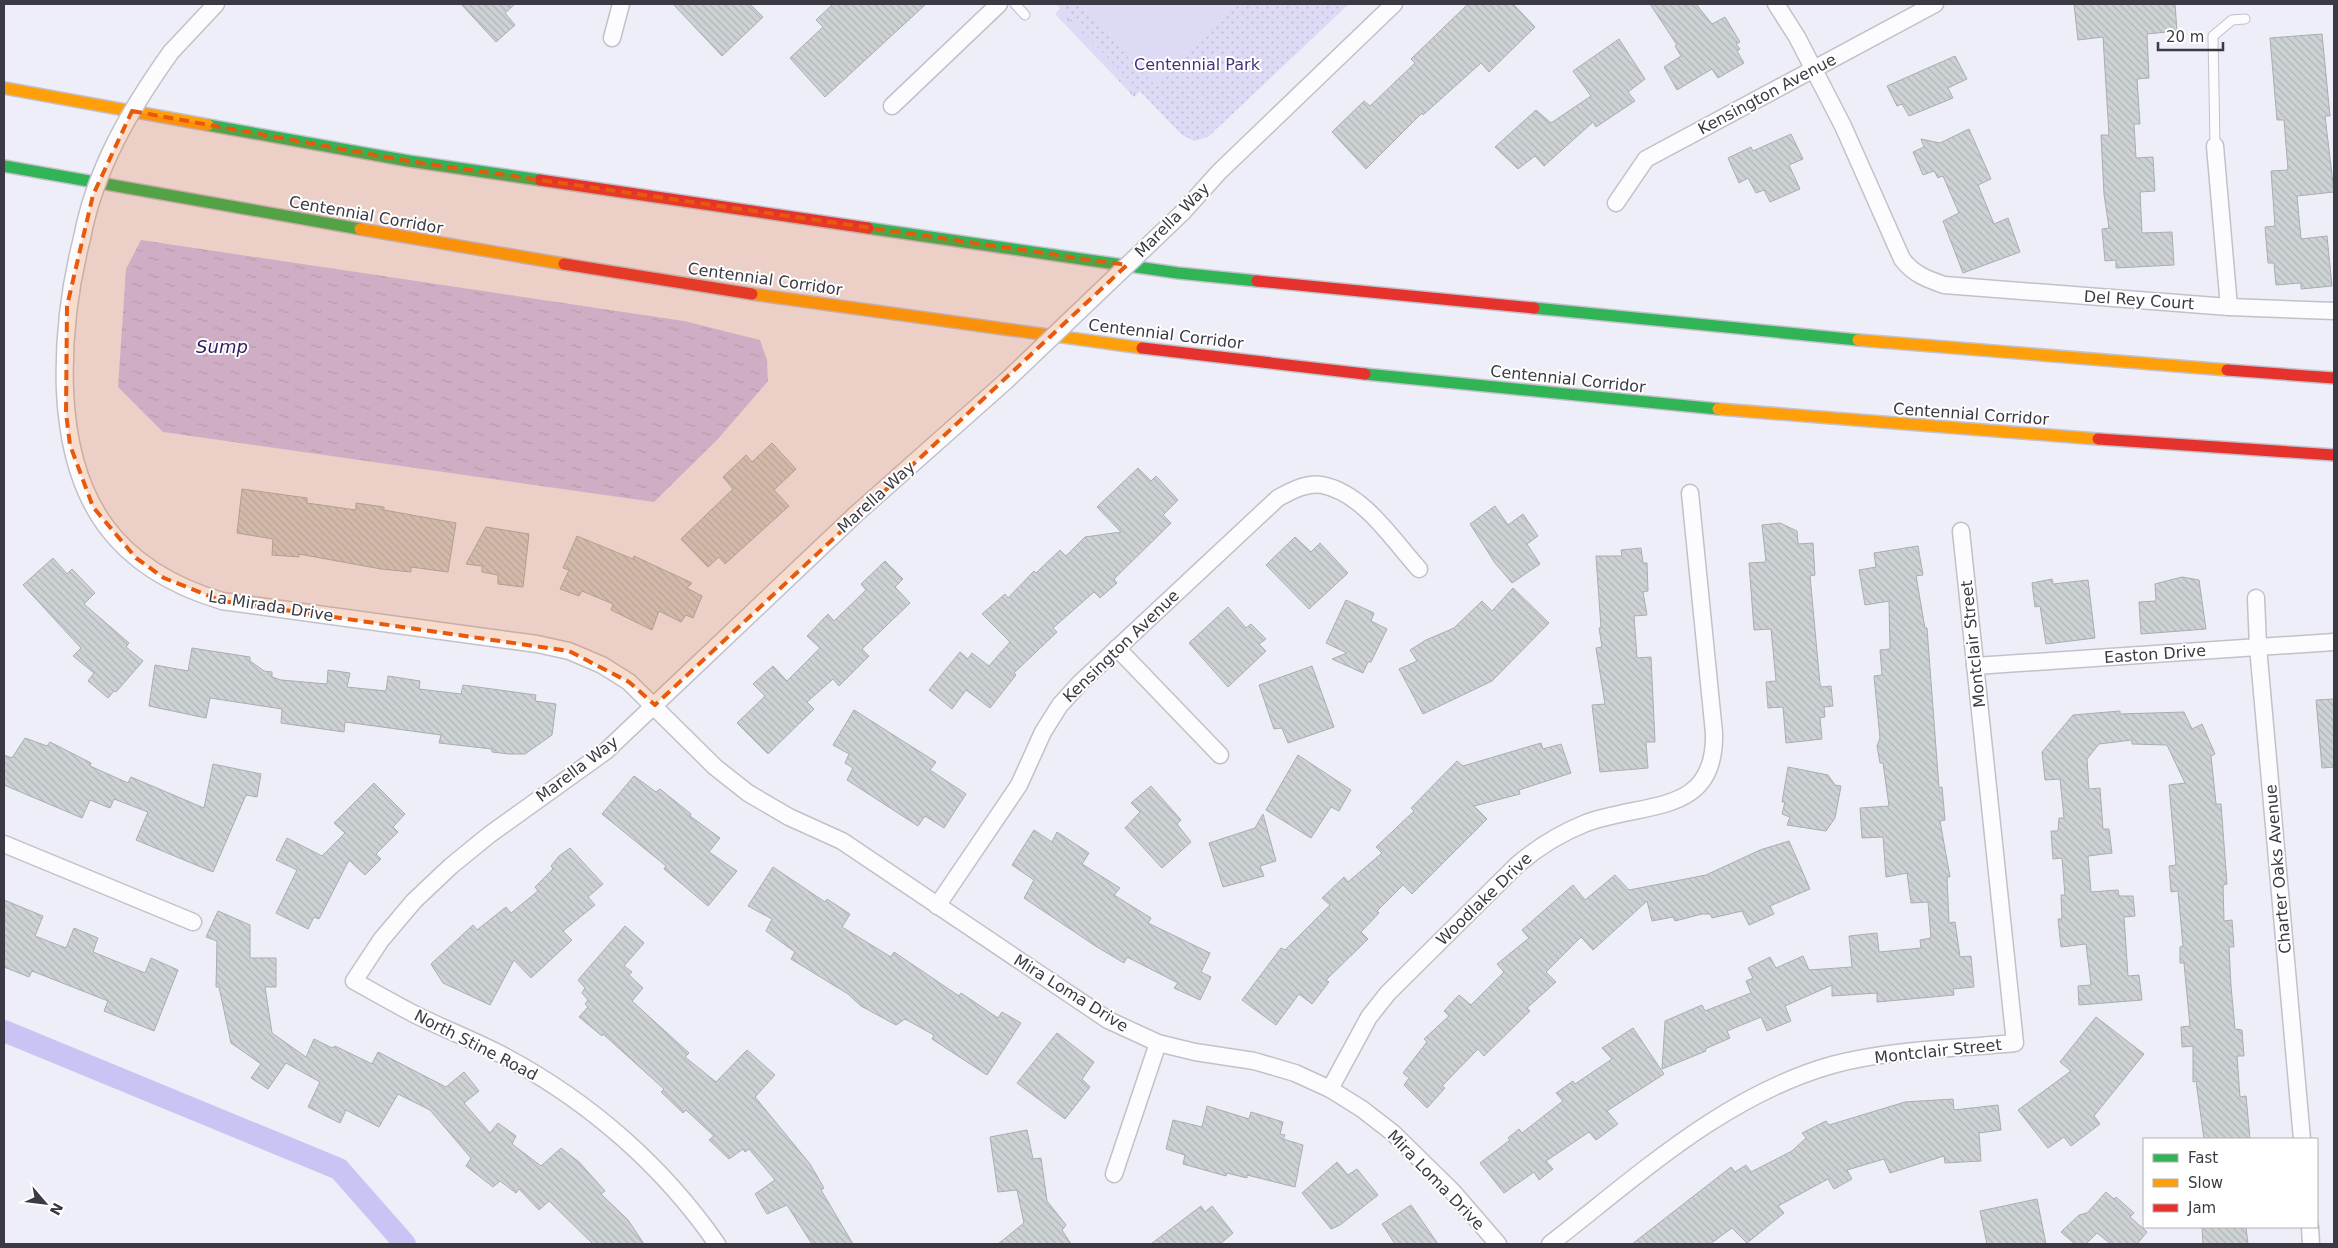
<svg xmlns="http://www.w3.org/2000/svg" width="2338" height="1248" viewBox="0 0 2338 1248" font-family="'DejaVu Sans',sans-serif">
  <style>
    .grass { fill: url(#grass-tufts) }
    .park { fill: url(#park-dots) }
    .garden { fill: #dddaf6 }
    .water { fill: url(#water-ripples) }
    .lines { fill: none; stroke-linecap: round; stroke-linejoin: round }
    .canal { stroke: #cac4f4; stroke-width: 22 }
    .building { fill: url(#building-back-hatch); stroke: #a9aeb0 }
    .lane-casing { stroke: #c2c1ca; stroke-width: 11 }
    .street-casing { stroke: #c2c1ca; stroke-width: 19 }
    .fast-casing { stroke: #c2c1cd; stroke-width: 14 }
    .slow-casing { stroke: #c2c1cd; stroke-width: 14 }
    .jam-casing { stroke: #c2c1cd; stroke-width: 14 }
    .lane { stroke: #fcfcfe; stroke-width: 9 }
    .street { stroke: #fcfcfe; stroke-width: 16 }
    .fast { stroke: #30b455; stroke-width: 11 }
    .slow { stroke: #ff9f0a; stroke-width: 11 }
    .jam { stroke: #e5322d; stroke-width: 11 }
    .street-bridge-casing { stroke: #c2c1ca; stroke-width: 19; stroke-linecap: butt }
    .street-bridge { stroke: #fcfcfe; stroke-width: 16 }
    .marked { fill: #e8590c; fill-opacity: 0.2; stroke: #e8590c; stroke-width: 4; stroke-dasharray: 10 6; stroke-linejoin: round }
    .labels { text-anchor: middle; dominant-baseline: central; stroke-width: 4; stroke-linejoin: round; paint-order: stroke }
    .park-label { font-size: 16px; fill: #44317c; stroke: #fff }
    .street-label { font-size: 16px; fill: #3b3a44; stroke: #fff }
    .water-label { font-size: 18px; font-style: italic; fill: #2f1963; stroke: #fff }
  </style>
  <defs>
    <pattern id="grass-tufts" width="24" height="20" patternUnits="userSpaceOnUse" patternTransform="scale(1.25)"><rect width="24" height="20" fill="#dddaf6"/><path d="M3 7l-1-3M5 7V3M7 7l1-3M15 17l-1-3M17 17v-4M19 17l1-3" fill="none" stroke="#bfbcd4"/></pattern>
    <pattern id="park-dots" width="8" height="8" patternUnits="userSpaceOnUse" patternTransform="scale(1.25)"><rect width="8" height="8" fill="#dddaf6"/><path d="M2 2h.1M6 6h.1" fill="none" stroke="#bfbcd4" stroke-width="1.8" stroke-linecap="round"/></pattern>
    <pattern id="water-ripples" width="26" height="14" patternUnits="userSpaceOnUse" patternTransform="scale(1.25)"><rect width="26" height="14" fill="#cac4f4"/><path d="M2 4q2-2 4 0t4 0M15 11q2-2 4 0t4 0" fill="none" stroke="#aea9d2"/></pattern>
    <pattern id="building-back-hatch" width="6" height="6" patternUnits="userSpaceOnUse" patternTransform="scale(1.25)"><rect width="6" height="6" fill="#cdd2d4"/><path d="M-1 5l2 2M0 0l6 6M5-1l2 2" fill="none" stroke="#b1b5b7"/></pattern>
  </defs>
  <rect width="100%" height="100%" fill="#eeeef8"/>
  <path class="grass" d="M1064,4L1147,84L1134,97L1055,14Z"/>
  <path class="park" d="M1056,4H1349L1208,137L1194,141L1182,135Z"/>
  <path class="garden" d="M1077,4H1238L1154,84Z"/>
  <path class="water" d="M141,240L684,321L760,340L767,360L768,381L718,439L654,502L163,432L118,387L126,269Z"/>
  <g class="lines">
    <path class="canal" d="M4,1031L339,1169L405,1244"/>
  </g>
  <g class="building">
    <path d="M461,4H515L505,13L515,25L496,42Z"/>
    <path d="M673,4H750L763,17L722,56Z"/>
    <path d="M833,4H926L825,97L790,58L823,27L816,20Z"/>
    <path d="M1468,4H1513L1535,27L1489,72L1481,63L1423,115L1422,113L1366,169L1332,132L1364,101L1370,106L1415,63L1411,59Z"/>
    <path d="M1650,4H1696L1712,24L1725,17L1740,42L1736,44L1740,49L1737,51L1744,63L1718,78L1712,69L1677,90L1664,67L1681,56L1675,46L1677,45Z"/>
    <path d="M2074,4H2175L2177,31L2147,34L2149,78L2137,79L2140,124H2134L2136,158L2153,157L2155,191L2140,192L2142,233L2172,232L2174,265L2116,268V260L2105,261L2102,229L2109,228L2104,194L2101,135H2109L2103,37L2078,40Z"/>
    <path d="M2322,34L2330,116H2325L2334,192L2297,196L2301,239L2327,236L2332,286L2301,289V283L2276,285L2274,263H2268L2265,227L2275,226L2271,171L2288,170L2284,120H2277L2270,38Z"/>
    <path d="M1619,39L1645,79L1628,92L1635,101L1596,127L1593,122L1544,166L1535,156L1518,169L1495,147L1536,110L1551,123L1591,96L1573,71Z"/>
    <path d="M1955,56L1967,79L1948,88L1953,98L1909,116L1902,104L1897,106L1887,86Z"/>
    <path d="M1969,129L1991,179L1978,185L1994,224L2008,218L2020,252L1963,273L1943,221L1959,213L1943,176L1938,178L1934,171L1923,175L1913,152L1924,147L1921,139L1940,143Z"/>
    <path d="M1791,134L1803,159L1789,165L1800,189L1770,202L1764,190L1756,193L1748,178L1739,183L1728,158L1751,147L1753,151Z"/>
    <path d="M772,443L796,469L774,490L789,506L725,564L719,557L708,567L681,539L733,489L723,477L746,455L752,462Z"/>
    <path d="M1138,468L1151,481L1156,476L1178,500L1163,515L1171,523L1114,579L1117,583L1100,598L1094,592L1053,628L1057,632L1014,673L1016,675L990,708L966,690L952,709L929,690L960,652L968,659L972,653L989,666L1010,642L982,614L1005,594L1008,598L1034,571L1036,573L1060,550L1066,556L1085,537L1121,532L1097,507Z"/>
    <path d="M242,489L307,498V503L356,510V503L384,507V510L456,523L448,572L411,567V572L381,569L299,554V557L272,555L273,539L237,533Z"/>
    <path d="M1495,506L1508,525L1523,514L1538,536L1527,544L1540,564L1512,583L1495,563L1470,524Z"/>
    <path d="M1780,523L1797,531L1798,544L1813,543L1815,575L1810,576L1820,684L1822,687L1831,686L1833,706L1824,707L1825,717L1820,718L1822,739L1786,743L1783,707L1768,708L1766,682L1776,681L1771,629L1754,630L1749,563L1766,562L1762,525Z"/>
    <path d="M486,527L529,534L523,587L498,584V575L482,572V566L466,564Z"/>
    <path d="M577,536L633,559L634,556L692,583L687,588L702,596L693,618L686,615L681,622L659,611L652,630L611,610L613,604L582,591L579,596L560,589L569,570L563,568Z"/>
    <path d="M1295,537L1311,552L1320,543L1348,573L1309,609L1266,565Z"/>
    <path d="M1918,546L1923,575L1916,576L1925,628H1927L1939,788L1942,787L1945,820L1940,821L1950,877H1947L1949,923L1955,922L1960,957L1971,956L1974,987L1953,989L1954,995L1877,1002V993L1832,996V985L1785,1006L1791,1021L1767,1031L1761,1017L1727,1031L1730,1038L1705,1049L1706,1051L1662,1069L1665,1021L1702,1005L1705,1011L1751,993L1746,981L1753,978L1748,968L1770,957L1776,968L1803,956L1809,970L1852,967L1849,936L1877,933L1879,952L1921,948L1920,940L1931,938L1928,902L1911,903L1907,873L1886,877L1883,837L1862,838L1860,808L1889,806L1883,763H1880L1877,746L1880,738L1874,676L1882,675L1880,650L1890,649L1889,601L1865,605L1859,570L1876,567L1874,553Z"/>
    <path d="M1641,548L1643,563H1647L1648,591L1643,592L1647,615L1634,616L1637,658L1651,657L1655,742H1646L1648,768L1600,772L1592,705L1605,704L1596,648L1602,647L1599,628H1601L1596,556H1622L1621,550Z"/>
    <path d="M53,558L67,574L72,569L95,593L84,604L129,643L126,647L143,661L116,692L114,691L108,698L88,681L94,673L73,656L81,648L23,585Z"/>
    <path d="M885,561L903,579L895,587L910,603L862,649L869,656L839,686L833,679L807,702L814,709L768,754L737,723L765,696L753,684L773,666L787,681L820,648L807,636L828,614L834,621L866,590L861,584Z"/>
    <path d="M2182,577L2199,580L2206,629L2141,634L2139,602L2156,601L2155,584Z"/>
    <path d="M2052,579L2053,584L2088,580L2095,638L2046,644L2040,606L2035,607L2032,583Z"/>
    <path d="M1513,588L1549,623L1492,681L1423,714L1399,669L1417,661L1410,650L1426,640L1454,628L1482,601L1492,611Z"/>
    <path d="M1346,600L1374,613L1371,621L1387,629L1371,662H1368L1363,673L1332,659L1347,653L1326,643Z"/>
    <path d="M1228,607L1246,628L1251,624L1266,639L1259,644L1266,651L1228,687L1189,643Z"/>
    <path d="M192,648L250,657V661L264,671L272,672V677L281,680L327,684L328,670L350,673L347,687L386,691L388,676L420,681L419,689L461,694L463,685L536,695L535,701L556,704L552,735L525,754H509L492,752V749L439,743L441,735L345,722L344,732L281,723L282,709L210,698L206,718L149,706L155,665L188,671Z"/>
    <path d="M1312,666L1334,727L1288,743L1282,728L1274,729L1259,685Z"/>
    <path d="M2334,699V767L2322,768L2316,700Z"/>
    <path d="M854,710L936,762L930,770L966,794L944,828L925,816L918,826L847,780L853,768L845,763L849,754L833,745Z"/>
    <path d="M2120,711V714L2184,712L2192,729L2202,724L2215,754L2211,756L2216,804H2221L2227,884L2223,885L2224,921L2232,920L2234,947H2229L2231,986L2235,1029L2242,1030L2244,1056H2237L2240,1097L2246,1096L2250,1139H2204L2196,1081L2193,1082V1046L2182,1047L2181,1027L2190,1026L2184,963H2180V947L2183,946L2178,891L2171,892L2169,866L2176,865L2169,785L2185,783L2167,745L2132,744V740L2099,744L2087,759L2089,789L2100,788L2103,829H2109L2112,853L2088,856L2091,892L2118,890L2119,896H2133L2135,916L2124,917L2128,976L2139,975L2142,1000L2079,1005L2078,986L2091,985L2086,944L2061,947L2058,919H2062L2061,895H2065L2062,858L2053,859L2051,831H2058L2059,818H2064L2060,779L2045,780L2042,752L2073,715Z"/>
    <path d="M25,738L47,746L50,742L91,763L90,766L128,783L131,777L204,808L213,764L261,774L257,797L246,795L213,872L136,840L148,812L114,799L110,808L90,800L82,818L4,785V755L12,758Z"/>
    <path d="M1541,743L1543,749L1561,744L1571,773L1519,790L1520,794L1474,806L1487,819L1412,894L1403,885L1377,911L1379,913L1361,932L1368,939L1326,980L1329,982L1312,1004L1299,994L1276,1025L1242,1000L1281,948L1285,950L1330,905L1322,898L1344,877L1348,882L1382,853L1376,847L1414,811L1411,808L1457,761L1463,766Z"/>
    <path d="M1298,755L1351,790L1339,811L1331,807L1311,838L1266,810Z"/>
    <path d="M1788,767L1828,775L1835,785L1841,786L1835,818L1826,831L1787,825L1790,817L1782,814L1785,802H1782Z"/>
    <path d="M634,776L656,792L660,789L691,814L690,816L720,838L709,852L737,871L708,906L664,869L666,866L602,814Z"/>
    <path d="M374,783L405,814L393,827L398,832L376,854L381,859L365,875L349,860L319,919L314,917L308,929L276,913L297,870L276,860L287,838L322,856L345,833L334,823Z"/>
    <path d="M1151,786L1181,820L1177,824L1191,842L1162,868L1125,828L1140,812L1131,803Z"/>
    <path d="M1263,814L1276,861L1260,866L1264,876L1223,887L1209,843L1255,828Z"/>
    <path d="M1034,830L1052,842L1057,832L1089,853L1082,864L1120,888L1114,895L1151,918L1148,923L1210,953L1201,972L1211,977L1200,1000L1174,988L1178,983L1127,957L1124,963L1097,947L1024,898L1034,880L1012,865Z"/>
    <path d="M1789,841L1810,889L1770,906L1774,914L1749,925L1742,911L1712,918L1710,914H1702L1675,921L1673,917L1652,921L1647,901L1593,950L1581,937L1546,972L1556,982L1527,1008L1530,1011L1484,1056L1478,1049L1442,1086L1445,1088L1427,1108L1404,1085L1409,1078L1403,1073L1427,1042L1424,1039L1449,1016L1444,1011L1459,995L1471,1005L1504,972L1497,964L1529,938L1522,930L1573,885L1585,900L1615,875L1629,890L1706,875L1760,850Z"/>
    <path d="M570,848L603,884L588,897L595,905L563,931L572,940L531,978L514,960L490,1005L443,983L431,964L473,925L477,930L506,907L511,913L538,891L535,887L553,869L551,866L559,856Z"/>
    <path d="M773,867L825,902L827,899L850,914L842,927L891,957L894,952L959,996L961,993L998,1018L1002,1012L1021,1023L987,1075L932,1039L934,1035L905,1019L896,1025L861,1006L848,994L791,959L795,952L766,931L772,919L748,906Z"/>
    <path d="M4,900L43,916L35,936L66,948L74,928L98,938L93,952L145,973L151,958L178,970L154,1031L104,1011L108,1001L32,971L29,977L4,967Z"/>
    <path d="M218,911L250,925V958H276V987H265L272,1033L306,1057L314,1039L332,1048L335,1046L372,1064L378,1052L446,1087L464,1072L479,1091L464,1103L490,1133L498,1123L516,1136L512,1144L541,1166L561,1148L579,1162L605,1191L601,1194L628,1220L644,1244H593L549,1201L539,1210L519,1189L516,1193L500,1181L493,1187L466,1166L471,1158L430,1110L398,1094L379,1127L346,1110L340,1123L308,1107L320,1082L286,1063L268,1089L251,1078L261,1064L231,1043L219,987H216L217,941L206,937Z"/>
    <path d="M625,926L644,943L624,966L632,972L629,975L643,988L632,1001L689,1053L685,1057L716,1082L747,1050L775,1075L755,1097L810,1164L824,1188L821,1190L853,1244H812L787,1205L767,1214L755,1194L775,1180L749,1149L745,1152L743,1149L729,1159L709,1140L714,1136L686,1110L683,1113L661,1092L664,1089L603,1034L602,1036L579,1017L588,1007L585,1004L588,1000L582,993L585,988L578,980Z"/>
    <path d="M2096,1017L2144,1054L2094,1116L2100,1124L2071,1146L2064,1137L2048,1148L2018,1110L2071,1071L2060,1062Z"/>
    <path d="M1633,1028L1664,1074L1607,1111L1618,1124L1596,1140L1589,1132L1546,1161L1553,1169L1539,1180L1534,1172L1504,1193L1480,1163L1510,1140L1508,1138L1519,1129L1522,1133L1563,1101L1556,1093L1573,1081L1575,1084L1612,1059L1602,1048Z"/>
    <path d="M1057,1033L1094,1062L1082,1079L1090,1087L1065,1119L1017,1083Z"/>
    <path d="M1953,1099L1954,1110L1998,1105L2001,1130L1979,1133L1981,1161L1945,1163L1944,1156L1890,1173L1884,1159L1847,1170L1852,1179L1834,1189L1828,1179L1778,1206L1784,1213L1747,1243L1732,1228L1710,1244H1632L1731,1167L1735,1172L1746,1165L1751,1172L1792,1151L1806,1138L1802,1133L1826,1121L1829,1125L1905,1102Z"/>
    <path d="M1207,1106L1249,1119L1251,1112L1283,1122L1280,1134L1285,1135L1283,1139L1303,1145L1295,1187L1247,1175V1178L1227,1173L1226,1176L1183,1164L1185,1155L1166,1149L1173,1120L1202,1127Z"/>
    <path d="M1027,1130L1033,1159L1041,1158L1047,1201L1066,1225L1062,1230L1071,1244H998L1024,1223L1017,1190L998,1192L990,1137Z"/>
    <path d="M1337,1162L1348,1175L1357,1169L1378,1195L1340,1225L1331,1229L1302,1193Z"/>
    <path d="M2106,1192L2114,1199L2116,1197L2134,1213L2130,1217L2147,1232L2137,1244H2111L2097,1233L2086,1244H2075L2061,1232L2079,1215L2087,1213Z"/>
    <path d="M2037,1199L2046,1244H1987L1980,1211Z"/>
    <path d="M1411,1205L1438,1244H1395L1382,1224Z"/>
    <path d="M1201,1206L1205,1212L1212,1206L1233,1233L1220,1244H1151Z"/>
    <path d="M2202,1227H2246L2248,1244H2203Z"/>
  </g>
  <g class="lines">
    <defs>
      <g id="lane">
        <path d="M1015,4L1025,15"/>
        <path d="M2215,146L2213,36L2232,20L2245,19"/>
      </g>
      <g id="street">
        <path d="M1776,4L1797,37L1843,126L1902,259C1913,274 1927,279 1944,285L2229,307L2334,311"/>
        <path d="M612,38L621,4"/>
        <path d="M171,52L216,4"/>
        <path d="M892,106L999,4"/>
        <path d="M2215,146L2229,307"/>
        <path d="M1616,203L1646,159L1935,4"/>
        <path d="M1183,212L1219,172L1394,4"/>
        <path d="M82,238C69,289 63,338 65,391C70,501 115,569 222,601L537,644L569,651L602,665L629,682L715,767L748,793L789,817L842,841L1108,1020L1158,1043L1195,1052L1254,1061L1295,1073L1330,1089L1362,1109L1393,1133L1453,1192L1498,1244"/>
        <path d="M2256,598L2258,647L2302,1139"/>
        <path d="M1117,648L1220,755"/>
        <path d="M1975,666L2334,642"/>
        <path d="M4,844L193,922"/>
        <path d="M937,906L1019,785L1043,732L1060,705L1081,682L1278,498C1291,491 1307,482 1322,485C1363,493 1392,539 1419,569"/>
        <path d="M1330,1089L1369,1017L1388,993L1517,865C1538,847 1561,833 1586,823C1645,801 1716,817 1714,733L1690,493"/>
        <path d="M1114,1174L1158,1043"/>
        <path d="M2310,1227L2311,1244"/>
        <path d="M717,1244C663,1166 590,1102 506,1057C476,1041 444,1029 414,1014C393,1003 374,992 354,981L381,940L414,901L451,866L489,835L606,751L856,514L1006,381"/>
        <path d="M1550,1244C1638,1176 1723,1096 1832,1065C1891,1049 1955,1049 2015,1043L1961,531"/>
      </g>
      <g id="fast">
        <path d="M208,125L409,161L540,180"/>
        <path d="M4,166L360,229"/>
        <path d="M868,228L1178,273L1257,281"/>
        <path d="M1534,308L1858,340"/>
        <path d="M1365,374L1718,409"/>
      </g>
      <g id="slow">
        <path d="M4,88L208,125"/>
        <path d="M360,229L564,264"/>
        <path d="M752,294L1142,348"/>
        <path d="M1858,340L2227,370"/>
        <path d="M1718,409L2098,439"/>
      </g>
      <g id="jam">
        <path d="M540,180L868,228"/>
        <path d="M564,264L752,294"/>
        <path d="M1257,281L1534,308"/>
        <path d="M1142,348L1365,374"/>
        <path d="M2227,370L2334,378"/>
        <path d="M2098,439L2334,455"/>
      </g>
    </defs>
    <use href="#lane" class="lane-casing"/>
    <use href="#street" class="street-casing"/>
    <use href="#fast" class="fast-casing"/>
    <use href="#slow" class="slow-casing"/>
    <use href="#jam" class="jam-casing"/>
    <use href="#lane" class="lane"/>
    <use href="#street" class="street"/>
    <use href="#fast" class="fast"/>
    <use href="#slow" class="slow"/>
    <use href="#jam" class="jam"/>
    <defs>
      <g id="street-bridge">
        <path d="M82,238C95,169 131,108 171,52"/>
        <path d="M1006,381L1183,212"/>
      </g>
    </defs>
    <use href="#street-bridge" class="street-bridge-casing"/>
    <use href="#street-bridge" class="street-bridge"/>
  </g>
  <path class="marked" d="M132,111L409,161L1127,265L655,705L629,682L569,651L222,601L164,578L136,558L93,507L70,445L66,413L67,306L93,195Z"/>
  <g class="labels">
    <g class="park-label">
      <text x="1197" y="64">Centennial Park</text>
    </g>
    <g class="street-label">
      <text transform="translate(1767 94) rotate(-28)">Kensington Avenue</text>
      <text transform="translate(366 215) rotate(10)">Centennial Corridor</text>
      <text transform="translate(1172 220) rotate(-45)">Marella Way</text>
      <text transform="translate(765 279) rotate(8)">Centennial Corridor</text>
      <text transform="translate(2139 300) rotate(4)">Del Rey Court</text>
      <text transform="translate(1166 334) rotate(7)">Centennial Corridor</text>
      <text transform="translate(1568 379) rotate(6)">Centennial Corridor</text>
      <text transform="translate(1971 414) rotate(4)">Centennial Corridor</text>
      <text transform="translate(876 497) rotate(-42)">Marella Way</text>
      <text transform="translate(271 606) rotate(9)">La Mirada Drive</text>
      <text transform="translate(1973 644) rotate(-96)">Montclair Street</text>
      <text transform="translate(1121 646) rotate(-44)">Kensington Avenue</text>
      <text transform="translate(2155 654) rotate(-4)">Easton Drive</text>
      <text transform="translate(577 769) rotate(-37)">Marella Way</text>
      <text transform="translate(2278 869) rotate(-95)">Charter Oaks Avenue</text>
      <text transform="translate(1484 899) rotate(-44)">Woodlake Drive</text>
      <text transform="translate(1071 993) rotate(32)">Mira Loma Drive</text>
      <text transform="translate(476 1045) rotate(27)">North Stine Road</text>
      <text transform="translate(1938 1051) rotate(-6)">Montclair Street</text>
      <text transform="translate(1436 1180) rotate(46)">Mira Loma Drive</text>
    </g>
    <g class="water-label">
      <text x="222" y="346">Sump</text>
    </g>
  </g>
  <rect width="2338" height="1248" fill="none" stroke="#3b3a44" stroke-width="10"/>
  <rect x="2143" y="1138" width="175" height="90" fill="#ffffff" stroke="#b1b0b4"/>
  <rect x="2153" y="1154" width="25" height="8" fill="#30b455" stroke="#b1b0b4"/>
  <text x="2188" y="1163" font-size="15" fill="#3b3a44">Fast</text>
  <rect x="2153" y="1179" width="25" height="8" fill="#ff9f0a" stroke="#b1b0b4"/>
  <text x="2188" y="1188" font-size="15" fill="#3b3a44">Slow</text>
  <rect x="2153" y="1204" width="25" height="8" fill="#e5322d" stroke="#b1b0b4"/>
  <text x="2188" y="1213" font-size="15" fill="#3b3a44">Jam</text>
  <g transform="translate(45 1203) rotate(118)" stroke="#ffffff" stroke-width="4" paint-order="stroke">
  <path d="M0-4L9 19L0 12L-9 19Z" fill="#3b3a44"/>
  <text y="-8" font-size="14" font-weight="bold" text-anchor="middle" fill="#3b3a44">N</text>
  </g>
  <path d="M2158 42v8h65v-8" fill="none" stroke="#3b3a44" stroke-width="2.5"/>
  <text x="2166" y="42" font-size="15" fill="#3b3a44" stroke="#ffffff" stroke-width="4" paint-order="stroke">20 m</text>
</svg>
